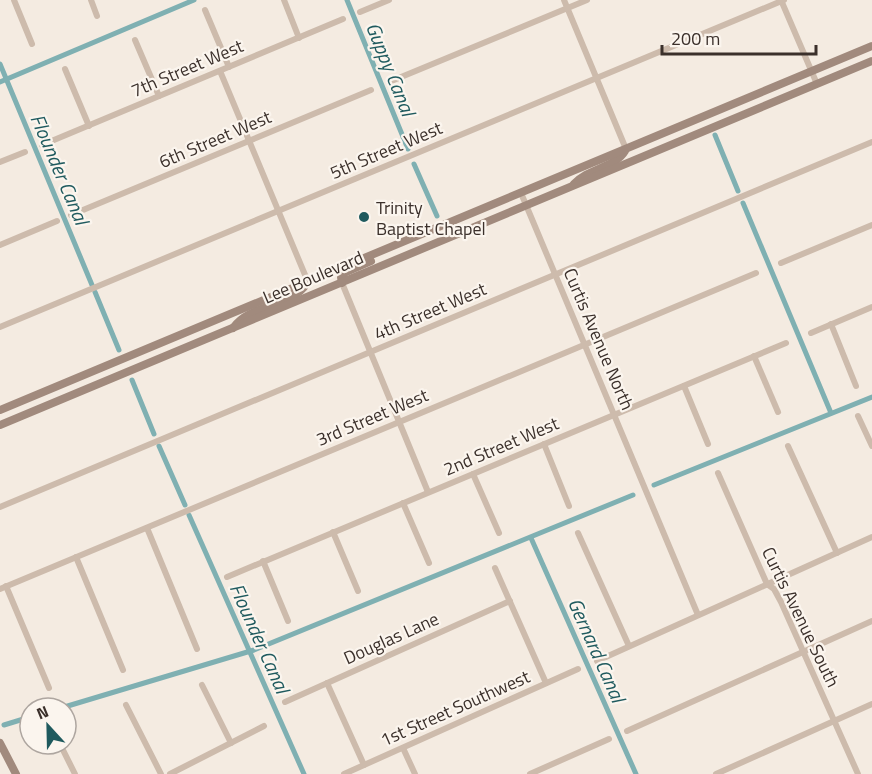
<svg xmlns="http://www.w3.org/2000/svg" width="872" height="774" viewBox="0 0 872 774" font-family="'Titillium Web',sans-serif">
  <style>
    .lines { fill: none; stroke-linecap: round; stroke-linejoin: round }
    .canal { stroke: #7fb0b2; stroke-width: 5 }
    .street { stroke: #cdbbac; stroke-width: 6 }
    .secondary { stroke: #a18a7d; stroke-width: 8 }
    .poi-dot { fill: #1f5a5e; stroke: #fbf5ee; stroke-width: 2 }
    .labels { text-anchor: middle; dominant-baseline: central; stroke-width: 4.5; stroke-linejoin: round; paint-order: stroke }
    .street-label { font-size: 18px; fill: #3b302b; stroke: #fbf5ee }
    .poi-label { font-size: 18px; fill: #3b302b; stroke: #fbf5ee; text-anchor: start }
    .water-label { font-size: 20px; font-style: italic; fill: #1f5a5e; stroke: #fbf5ee }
  </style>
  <rect width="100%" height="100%" fill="#f4ebe1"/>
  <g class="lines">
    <g class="canal">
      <path d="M347,0L408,149"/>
      <path d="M0,64L92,285"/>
      <path d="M0,82L194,0"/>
      <path d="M715,135L738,191"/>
      <path d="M414,164L437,216"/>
      <path d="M743,203L831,413"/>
      <path d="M95,292L119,350"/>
      <path d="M132,380L154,434"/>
      <path d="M159,446L185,505"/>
      <path d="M654,485L872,397"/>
      <path d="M189,515L304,774"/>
      <path d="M531,538L636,774"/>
      <path d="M61,708L254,650L633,495"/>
      <path d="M4,725L30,717"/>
    </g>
    <g class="street">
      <path d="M14,0L32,44"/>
      <path d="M91,0L97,16"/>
      <path d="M284,0L299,38"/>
      <path d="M564,0L626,149"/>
      <path d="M781,0L817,84"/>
      <path d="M205,10L229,67"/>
      <path d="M360,12L389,0"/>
      <path d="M135,40L159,96"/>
      <path d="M65,69L89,126"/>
      <path d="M220,71L308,282"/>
      <path d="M389,82L587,0"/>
      <path d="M42,145L343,19"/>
      <path d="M0,162L25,152"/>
      <path d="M521,193L698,615"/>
      <path d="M71,215L371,90"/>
      <path d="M0,245L57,221"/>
      <path d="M781,263L872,225"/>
      <path d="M342,283L428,492"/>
      <path d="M831,324L856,386"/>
      <path d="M0,327L784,0"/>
      <path d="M811,333L872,307"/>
      <path d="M754,356L778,412"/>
      <path d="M684,386L708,444"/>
      <path d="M858,416L872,446"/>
      <path d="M544,444L569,506"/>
      <path d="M788,446L837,553"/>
      <path d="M718,473L767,584L774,589L781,602L858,774"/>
      <path d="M473,474L499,533"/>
      <path d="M403,503L429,563"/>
      <path d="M0,507L872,142"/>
      <path d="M147,528L197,649"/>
      <path d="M333,532L358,591"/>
      <path d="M578,533L629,646"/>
      <path d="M76,557L123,670"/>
      <path d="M263,561L288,621"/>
      <path d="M495,568L546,683"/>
      <path d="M227,577L786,343"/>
      <path d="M6,586L49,688"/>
      <path d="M0,589L756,273"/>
      <path d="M597,661L872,537"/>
      <path d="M327,683L364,765"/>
      <path d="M202,685L231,743"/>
      <path d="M285,702L510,601"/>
      <path d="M126,705L161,774"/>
      <path d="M627,731L872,621"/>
      <path d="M60,744L75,774"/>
      <path d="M403,748L415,774"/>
      <path d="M170,774L264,726"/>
      <path d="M344,774L578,669"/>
      <path d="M530,774L609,739"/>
      <path d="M716,774L872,704"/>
    </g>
    <g class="secondary">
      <path d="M574,184C588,168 615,168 625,151"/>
      <path d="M342,283L341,277L346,272L371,261"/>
      <path d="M233,328C251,303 291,308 307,283"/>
      <path d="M0,410L872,46"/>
      <path d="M0,425L872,61"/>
      <path d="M0,743L16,774"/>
    </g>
  </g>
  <circle class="poi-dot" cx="364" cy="217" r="6"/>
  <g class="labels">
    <g class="street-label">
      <text transform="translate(187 68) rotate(-23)">7th Street West</text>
      <text transform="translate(215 139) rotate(-23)">6th Street West</text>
      <text transform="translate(386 150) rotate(-23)">5th Street West</text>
      <text transform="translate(313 277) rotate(-23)">Lee Boulevard</text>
      <text transform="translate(430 311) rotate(-23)">4th Street West</text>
      <text transform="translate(599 339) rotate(67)">Curtis Avenue North</text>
      <text transform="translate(372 417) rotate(-23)">3rd Street West</text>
      <text transform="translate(501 446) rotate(-23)">2nd Street West</text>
      <text transform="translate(801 617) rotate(64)">Curtis Avenue South</text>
      <text transform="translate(391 638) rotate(-24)">Douglas Lane</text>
      <text transform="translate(455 708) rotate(-24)">1st Street Southwest</text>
    </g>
    <g class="poi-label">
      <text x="376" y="207">Trinity<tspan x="376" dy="21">Baptist Chapel</tspan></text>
    </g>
    <g class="water-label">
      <text transform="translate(391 69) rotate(68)">Guppy Canal</text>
      <text transform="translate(60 169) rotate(67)">Flounder Canal</text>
      <text transform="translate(260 638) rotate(66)">Flounder Canal</text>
      <text transform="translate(597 650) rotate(66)">Gernard Canal</text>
    </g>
  </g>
  <g transform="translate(48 726) rotate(338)"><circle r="28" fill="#fbf5ee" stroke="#aea6a0" stroke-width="1.5"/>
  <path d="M0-4.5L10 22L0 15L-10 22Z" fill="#1f5a5e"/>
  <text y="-9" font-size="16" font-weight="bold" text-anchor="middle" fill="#3b302b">N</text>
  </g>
  <path d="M662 45v9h154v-9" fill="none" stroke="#3b302b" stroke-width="3"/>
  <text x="671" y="45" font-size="18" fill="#3b302b" stroke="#fbf5ee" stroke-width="4.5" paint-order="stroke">200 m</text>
</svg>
